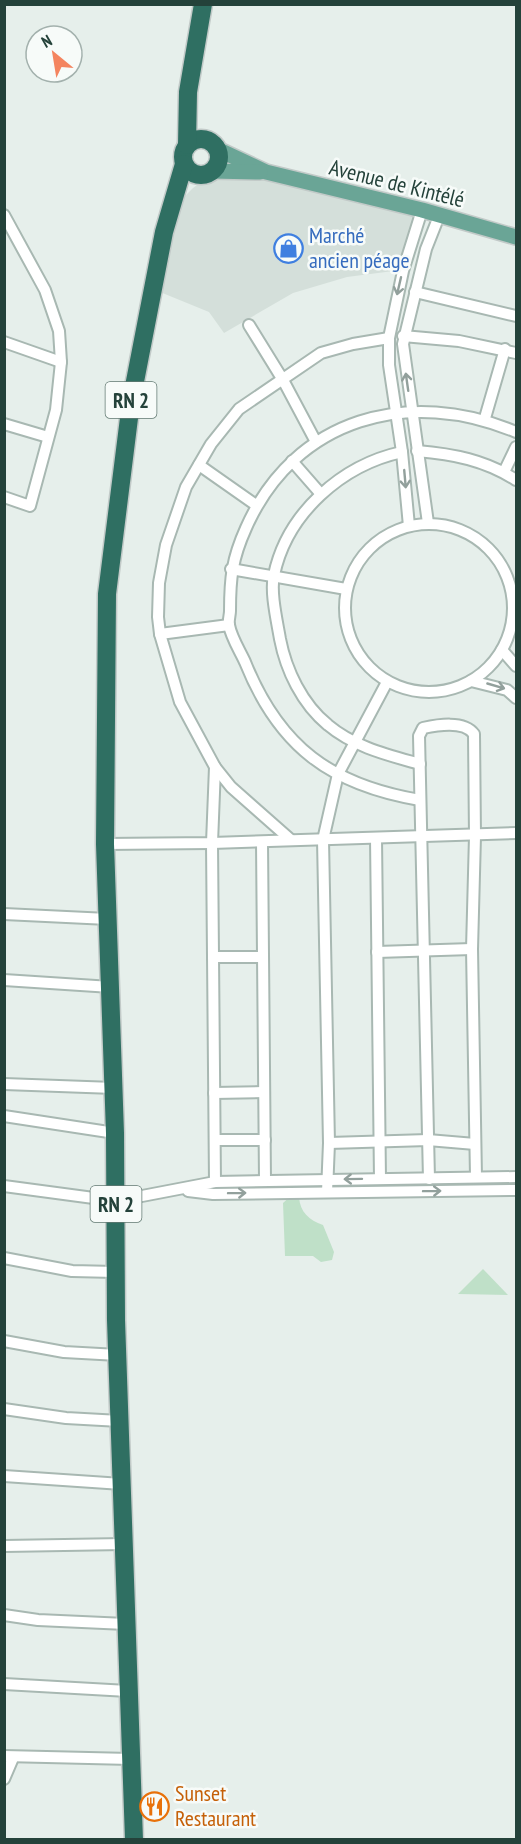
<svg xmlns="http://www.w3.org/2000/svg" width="521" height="1844" viewBox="0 0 521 1844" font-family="'PT Sans Narrow',sans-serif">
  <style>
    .built { fill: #d4dfda }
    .green { fill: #bfe0c8 }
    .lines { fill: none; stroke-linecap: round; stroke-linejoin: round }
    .street-casing { stroke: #a8b8b2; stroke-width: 14 }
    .primary-casing { stroke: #c2cac8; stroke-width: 18 }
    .highway-casing { stroke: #c2cac8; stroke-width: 21 }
    .street { stroke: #fff; stroke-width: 10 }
    .primary { stroke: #6aa596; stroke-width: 15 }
    .highway { stroke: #2f6f62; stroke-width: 18 }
    .oneway { stroke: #92a09c }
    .labels { text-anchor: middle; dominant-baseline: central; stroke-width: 5; stroke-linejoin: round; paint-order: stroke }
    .shield { fill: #f7fbf9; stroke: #637a73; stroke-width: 1.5 }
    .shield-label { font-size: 21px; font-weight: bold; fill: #24423a }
    .street-label { font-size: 22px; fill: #24423a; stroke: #f7fbf9 }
    .shop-label { font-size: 22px; fill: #366cbe; stroke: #f7fbf9; text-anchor: start }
    .food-label { font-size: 22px; fill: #c56008; stroke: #f7fbf9; text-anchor: start }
  </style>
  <rect width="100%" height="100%" fill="#e6efeb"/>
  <path class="built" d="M212,174L263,175L419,212L401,270L347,277L293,293L224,333L209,312L160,292L177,213L184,197L193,188Z"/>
  <g class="green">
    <path d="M293,1194L299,1197C300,1212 309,1220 323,1225L334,1252L332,1260L321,1262L313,1256H285L283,1203Z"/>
    <path d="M483,1269L508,1295L458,1294Z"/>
  </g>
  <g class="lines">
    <defs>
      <g id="street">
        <path d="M4,215L45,290L59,331L61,362L56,410L30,506L4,497"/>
        <path d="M415,292L516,316"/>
        <path d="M249,325L283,380L316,442"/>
        <path d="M403,336L459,341L516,353"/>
        <path d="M4,342L61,362"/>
        <path d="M485,418L505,349"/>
        <path d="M4,424L48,437"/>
        <path d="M417,451C453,454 485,460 516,480"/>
        <path d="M402,452C342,465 287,513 274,575C270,592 277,621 280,639C286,670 302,704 328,725C354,747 388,755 420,764"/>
        <path d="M292,461L320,493"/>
        <path d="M199,465L256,505"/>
        <path d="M504,472L516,447"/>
        <path d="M428,523L403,344L426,249L439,216"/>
        <circle cx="429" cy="608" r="84"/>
        <path d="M409,526L402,452L389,365V338L403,271L422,210"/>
        <path d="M231,569L346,589"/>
        <path d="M160,634L229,625"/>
        <path d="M502,650L516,666"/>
        <path d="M471,681L507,690L516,698"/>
        <path d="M215,767L212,843L215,1182"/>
        <path d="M420,800C331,785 279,747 245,662C240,651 231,637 229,625C228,621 230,615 230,611C230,578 232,559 246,528C295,417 410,387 516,432"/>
        <path d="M376,838L380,1179"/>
        <path d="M291,840L231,787L215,767L180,702L160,634L158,617L159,583L166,545L186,487L211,444L239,409L321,353L353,344L389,338"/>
        <path d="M262,842L265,1180"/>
        <path d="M105,844L212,843L516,833"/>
        <path d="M4,914L108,919"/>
        <path d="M377,952L472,949"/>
        <path d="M213,957H263"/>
        <path d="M4,980L111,987"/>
        <path d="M4,1084L114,1088"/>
        <path d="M214,1093L264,1092"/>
        <path d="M4,1116L115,1133"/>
        <path d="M215,1140H265"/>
        <path d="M329,1143L428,1140L475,1144"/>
        <path d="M429,1179L419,736L423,728C437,725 464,720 474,734L475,836L472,949L476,1177"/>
        <path d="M4,1186L116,1201L215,1182L516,1177"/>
        <path d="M188,1191L213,1194L516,1190"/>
        <path d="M327,1192L329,1143L323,840L338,774L387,682"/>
        <path d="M4,1258L72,1271L115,1272"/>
        <path d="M4,1341L64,1352L118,1355"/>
        <path d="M4,1409L66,1418L120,1421"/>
        <path d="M4,1476L122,1484"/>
        <path d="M4,1546L124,1544"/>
        <path d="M4,1615L38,1620L126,1624"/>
        <path d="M4,1684L128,1691"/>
        <path d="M4,1756L131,1759"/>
        <path d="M4,1779L13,1758"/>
      </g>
      <g id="primary">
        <path d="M217,149L266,172L422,210L516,237"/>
        <path d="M212,171L260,172"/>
      </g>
      <g id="highway">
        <circle cx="201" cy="157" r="18"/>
        <path d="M187,145L188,92L203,4"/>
        <path d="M134,1840L116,1320L115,1133L105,844L107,594L131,402L164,232L184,164"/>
      </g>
    </defs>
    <use href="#street" class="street-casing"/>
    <use href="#primary" class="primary-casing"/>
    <use href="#highway" class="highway-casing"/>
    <use href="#street" class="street"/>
    <use href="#primary" class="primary"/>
    <use href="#highway" class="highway"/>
  </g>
  <defs><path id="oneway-shaft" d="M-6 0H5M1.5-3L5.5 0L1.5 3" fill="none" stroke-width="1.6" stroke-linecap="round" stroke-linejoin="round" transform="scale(1.5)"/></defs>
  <g class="oneway">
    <use href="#oneway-shaft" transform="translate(399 286) rotate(103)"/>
    <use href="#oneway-shaft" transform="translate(407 382) rotate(-98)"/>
    <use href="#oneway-shaft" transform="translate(405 479) rotate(85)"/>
    <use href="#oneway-shaft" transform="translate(496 686) rotate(16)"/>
    <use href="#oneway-shaft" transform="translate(353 1179) rotate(179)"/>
    <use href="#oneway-shaft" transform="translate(432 1191) rotate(-1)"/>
    <use href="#oneway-shaft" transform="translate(237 1193) rotate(-1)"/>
  </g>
  <defs>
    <symbol id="shop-ring" viewBox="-11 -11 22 22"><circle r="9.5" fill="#f7fbf9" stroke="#3f7fe0" stroke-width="1.5"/><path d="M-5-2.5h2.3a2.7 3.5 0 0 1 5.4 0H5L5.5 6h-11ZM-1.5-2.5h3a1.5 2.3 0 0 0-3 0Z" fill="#3f7fe0"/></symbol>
    <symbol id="restaurant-ring" viewBox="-11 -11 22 22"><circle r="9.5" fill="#f7fbf9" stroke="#e8710a" stroke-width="1.5"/><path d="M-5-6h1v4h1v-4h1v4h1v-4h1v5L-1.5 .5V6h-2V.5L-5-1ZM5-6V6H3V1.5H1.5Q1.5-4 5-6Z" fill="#e8710a"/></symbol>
  </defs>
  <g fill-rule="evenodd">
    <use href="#shop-ring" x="272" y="232" width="33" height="33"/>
    <use href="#restaurant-ring" x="138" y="1790" width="33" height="33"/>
  </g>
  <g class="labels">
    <g class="shield">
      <rect x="105.5" y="382" width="51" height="36" rx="4.5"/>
      <rect x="90.5" y="1186" width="51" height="36" rx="4.5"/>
    </g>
    <g class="shield-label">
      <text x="131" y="400">RN 2</text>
      <text x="116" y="1204">RN 2</text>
    </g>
    <g class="street-label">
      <text transform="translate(397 183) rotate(14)">Avenue de Kintélé</text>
    </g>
    <g class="shop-label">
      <text x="309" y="235">Marché<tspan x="309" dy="25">ancien péage</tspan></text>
    </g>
    <g class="food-label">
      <text x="175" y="1793">Sunset<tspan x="175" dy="25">Restaurant</tspan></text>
    </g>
  </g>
  <rect width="521" height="1844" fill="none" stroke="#24423a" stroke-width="12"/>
  <g transform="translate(54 54) rotate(330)"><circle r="28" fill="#f7fbf9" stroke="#a3b1ad" stroke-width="1.5"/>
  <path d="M0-4.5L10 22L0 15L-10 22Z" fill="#f4845f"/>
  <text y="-9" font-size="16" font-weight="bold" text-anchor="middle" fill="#24423a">N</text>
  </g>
</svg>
